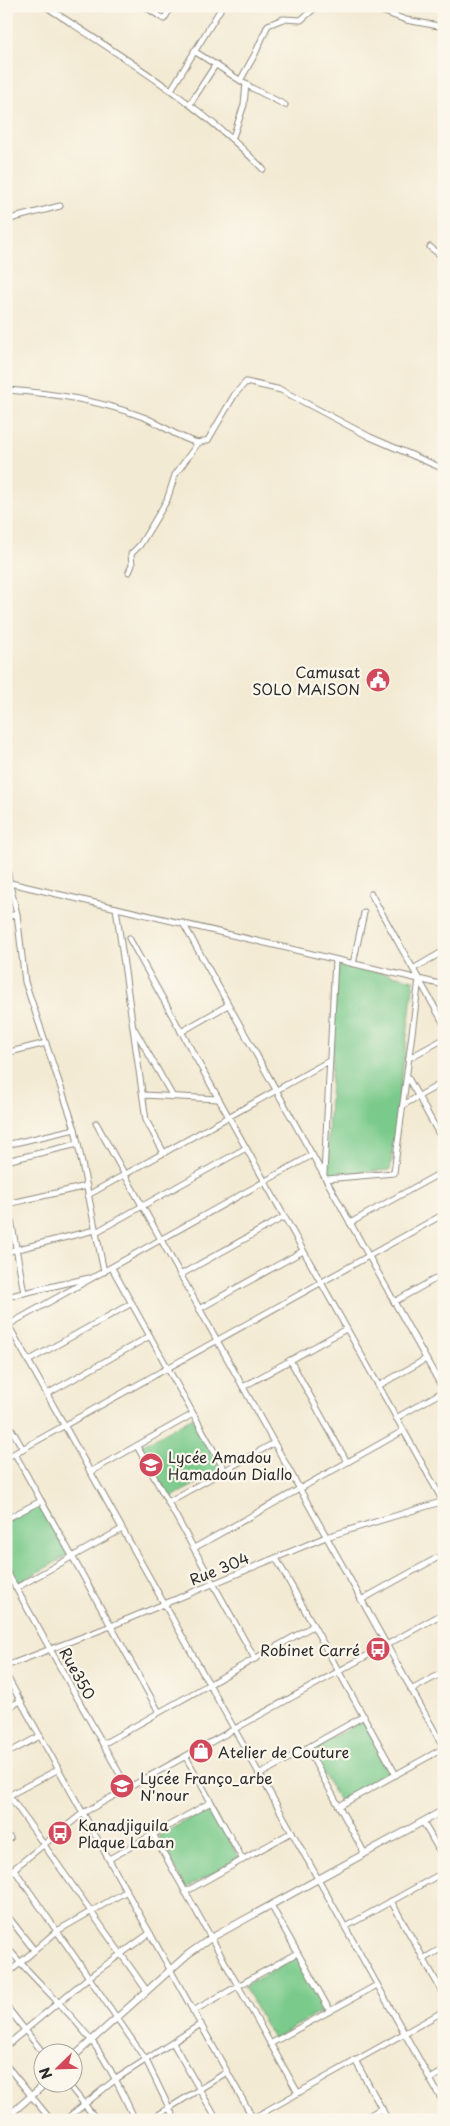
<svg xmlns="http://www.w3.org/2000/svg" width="450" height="2126" viewBox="0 0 450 2126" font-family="'Playpen Sans',sans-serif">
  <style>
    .green { fill: #7aca8b; stroke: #527a5b }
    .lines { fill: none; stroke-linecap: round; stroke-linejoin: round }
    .minor-casing { stroke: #8f8a7f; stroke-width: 7 }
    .tertiary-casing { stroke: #8f8a7f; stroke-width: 8 }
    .minor { stroke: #fff; stroke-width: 5 }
    .tertiary { stroke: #fff; stroke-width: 6 }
    .labels { text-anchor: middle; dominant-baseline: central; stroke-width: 4.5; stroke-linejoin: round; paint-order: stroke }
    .poi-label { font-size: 15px; fill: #2b2b2b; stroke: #fbf7ec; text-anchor: start }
    .street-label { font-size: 15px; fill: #2b2b2b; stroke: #fbf7ec }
  </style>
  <rect width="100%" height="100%" fill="#fbf7ec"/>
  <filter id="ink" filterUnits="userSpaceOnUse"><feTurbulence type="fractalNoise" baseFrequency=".02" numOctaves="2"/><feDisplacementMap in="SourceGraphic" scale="10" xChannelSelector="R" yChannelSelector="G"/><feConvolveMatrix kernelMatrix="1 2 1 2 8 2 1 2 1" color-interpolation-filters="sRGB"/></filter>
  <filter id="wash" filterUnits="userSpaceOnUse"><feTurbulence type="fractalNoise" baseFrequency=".0096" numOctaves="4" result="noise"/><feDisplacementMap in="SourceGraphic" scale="20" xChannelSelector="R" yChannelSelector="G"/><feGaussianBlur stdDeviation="1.12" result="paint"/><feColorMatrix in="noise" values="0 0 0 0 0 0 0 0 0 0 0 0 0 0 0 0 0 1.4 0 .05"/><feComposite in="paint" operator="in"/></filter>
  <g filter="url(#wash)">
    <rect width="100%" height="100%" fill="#f3ead3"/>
    <g class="green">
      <path d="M337,962L414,980L390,1170L326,1175Z"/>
      <path d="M193,1417L221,1470L168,1499L139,1447Z"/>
      <path d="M41,1502L70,1554L17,1584L6,1565V1522Z"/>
      <path d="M364,1720L392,1772L339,1801L310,1749Z"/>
      <path d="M211,1807L240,1859L186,1888L158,1836Z"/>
      <path d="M298,1957L326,2009L273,2039L244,1986Z"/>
    </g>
  </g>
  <g filter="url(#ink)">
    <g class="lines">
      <defs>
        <g id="minor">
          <path d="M45,6C121,56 199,103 263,169"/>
          <path d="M144,6L164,19L172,6"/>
          <path d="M368,6L406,20L444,27"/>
          <path d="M194,51L252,88L285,105"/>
          <path d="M241,79L255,54L268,25L283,19L301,20L317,6"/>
          <path d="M171,90L220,10V6"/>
          <path d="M190,104L216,64"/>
          <path d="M233,137L244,105L246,83"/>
          <path d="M6,220L60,206"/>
          <path d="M430,247L444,258"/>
          <path d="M6,390C54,393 101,401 146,418C164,426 178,438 198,443L175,475L167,500L154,522L140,545L131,554L132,565L129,572"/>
          <path d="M198,443L208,440L235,394L246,382L281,390L370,437L444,469"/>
          <path d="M6,851L9,881L17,914L25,982L75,1129L104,1272"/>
          <path d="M6,882L444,985"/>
          <path d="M371,894L444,1024"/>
          <path d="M116,908L146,1120L164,1153"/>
          <path d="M6,917L17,914"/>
          <path d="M183,923L444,1391L396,1418"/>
          <path d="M129,938L444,1503"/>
          <path d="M353,964L364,913"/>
          <path d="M413,969L444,951"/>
          <path d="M135,1030L173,1097"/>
          <path d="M181,1032L228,1005"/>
          <path d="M6,1053L46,1043"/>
          <path d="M409,1058L444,1039"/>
          <path d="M407,1076L444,1143"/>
          <path d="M143,1095L218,1099"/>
          <path d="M403,1105L444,1082"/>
          <path d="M96,1123L444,1748L339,1806"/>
          <path d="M6,1145L75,1129"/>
          <path d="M6,1161L78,1144"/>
          <path d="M324,1174L335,960"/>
          <path d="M326,1179L394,1173L419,979"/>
          <path d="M6,1191L24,1293"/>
          <path d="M88,1195L329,1061"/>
          <path d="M7,1204L87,1186"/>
          <path d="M350,1223L444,1171"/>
          <path d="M96,1232L246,1148"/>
          <path d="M6,1252L95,1230"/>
          <path d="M112,1268L225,1471"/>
          <path d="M180,1275L284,1217"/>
          <path d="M6,1297L89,1278"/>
          <path d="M394,1302L444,1274"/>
          <path d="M199,1309L303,1251"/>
          <path d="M6,1321L444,2104"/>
          <path d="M8,1325L312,1155"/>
          <path d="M290,1360L347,1462"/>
          <path d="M28,1361L132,1303"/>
          <path d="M378,1386L426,1359"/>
          <path d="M243,1387L346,1329"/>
          <path d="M47,1394L150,1336"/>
          <path d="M6,1420L23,1449"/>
          <path d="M137,1446L255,1659"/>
          <path d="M15,1454L159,1712"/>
          <path d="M6,1458L444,1214"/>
          <path d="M90,1472L193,1414"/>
          <path d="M168,1502L274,1443"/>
          <path d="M6,1519L41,1501"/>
          <path d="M194,1548L403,1431"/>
          <path d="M276,1558L396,1775"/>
          <path d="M6,1570L128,1789"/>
          <path d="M16,1588L122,1529"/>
          <path d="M361,1600L444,1554"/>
          <path d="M6,1666L111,1626L326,1537L444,1501"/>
          <path d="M6,1675L254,2120"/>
          <path d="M411,1690L444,1672"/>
          <path d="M6,1708L21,1701"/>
          <path d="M103,1744L313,1626"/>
          <path d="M307,1748L365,1854"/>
          <path d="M6,1754L40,1736"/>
          <path d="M186,1757L243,1860"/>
          <path d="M259,1775L364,1716"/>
          <path d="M6,1791L147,1991"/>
          <path d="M6,1797L59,1769"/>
          <path d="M423,1822L444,1859"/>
          <path d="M153,1834L298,2093"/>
          <path d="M6,1840L10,1838"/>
          <path d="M109,1859L211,1802"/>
          <path d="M14,1869L146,2060L175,2120"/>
          <path d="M6,1875L83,1813L444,1613"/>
          <path d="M185,1892L292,1832"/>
          <path d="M391,1901L444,1995"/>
          <path d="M271,1905L330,2011"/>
          <path d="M6,1914L34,1950"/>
          <path d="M345,1927L444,1872"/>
          <path d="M6,1946C33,1979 65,2006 91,2040C109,2064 122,2092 135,2120"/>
          <path d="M423,1959L444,1947"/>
          <path d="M6,1975L57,1931L127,1891"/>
          <path d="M6,2006L44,2054"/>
          <path d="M193,2011L297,1953"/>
          <path d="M6,2036L11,2042"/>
          <path d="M173,2043L217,2120"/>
          <path d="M270,2044L377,1985"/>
          <path d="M6,2046L89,1977L150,1933"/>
          <path d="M355,2060L388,2120"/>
          <path d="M6,2065L51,2120"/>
          <path d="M430,2079L444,2071"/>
          <path d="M68,2084L97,2120"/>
          <path d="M65,2120L116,2079L201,2024"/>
          <path d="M150,2120L227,2072"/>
          <path d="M250,2120L444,2011"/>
          <path d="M362,2120L382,2108"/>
        </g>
        <g id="tertiary">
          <path d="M72,2058L187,1955L211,1938L444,1810"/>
          <path d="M6,2118L45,2084"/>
        </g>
      </defs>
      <use href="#minor" class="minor-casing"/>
      <use href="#tertiary" class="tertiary-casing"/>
      <use href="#minor" class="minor"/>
      <use href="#tertiary" class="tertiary"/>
    </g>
  </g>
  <defs>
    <symbol id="civic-disc" viewBox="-11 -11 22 22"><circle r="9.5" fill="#d1495b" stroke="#fbf7ec"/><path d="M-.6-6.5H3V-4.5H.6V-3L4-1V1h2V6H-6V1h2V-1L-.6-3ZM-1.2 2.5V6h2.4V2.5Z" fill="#fff"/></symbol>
    <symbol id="school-disc" viewBox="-11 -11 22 22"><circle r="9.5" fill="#d1495b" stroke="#fbf7ec"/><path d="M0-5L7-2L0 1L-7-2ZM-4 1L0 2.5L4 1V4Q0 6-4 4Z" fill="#fff"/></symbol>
    <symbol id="bus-disc" viewBox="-11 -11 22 22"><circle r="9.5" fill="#d1495b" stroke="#fbf7ec"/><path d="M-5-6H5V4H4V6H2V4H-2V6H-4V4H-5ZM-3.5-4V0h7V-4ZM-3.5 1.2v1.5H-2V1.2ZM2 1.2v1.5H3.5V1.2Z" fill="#fff"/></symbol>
    <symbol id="shop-disc" viewBox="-11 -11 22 22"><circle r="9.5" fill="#d1495b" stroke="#fbf7ec"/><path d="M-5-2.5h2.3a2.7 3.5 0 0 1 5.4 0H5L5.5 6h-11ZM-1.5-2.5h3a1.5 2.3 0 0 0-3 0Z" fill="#fff"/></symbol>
  </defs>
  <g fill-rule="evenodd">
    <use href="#civic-disc" x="364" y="666" width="28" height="28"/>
    <use href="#school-disc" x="137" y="1451" width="28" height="28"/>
    <use href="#bus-disc" x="364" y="1635" width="28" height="28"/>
    <use href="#shop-disc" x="187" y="1737" width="28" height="28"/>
    <use href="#school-disc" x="108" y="1772" width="28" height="28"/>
    <use href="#bus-disc" x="46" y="1819" width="28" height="28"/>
  </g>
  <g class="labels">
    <g class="poi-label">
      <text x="360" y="671" text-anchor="end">Camusat<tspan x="360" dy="17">SOLO MAISON</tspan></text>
      <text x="168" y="1456">Lycée Amadou<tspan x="168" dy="17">Hamadoun Diallo</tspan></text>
      <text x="360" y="1649" text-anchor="end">Robinet Carré</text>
      <text x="218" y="1751">Atelier de Couture</text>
      <text x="140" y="1777">Lycée Franço_arbe<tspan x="140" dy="17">N'nour</tspan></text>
      <text x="78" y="1824">Kanadjiguila<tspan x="78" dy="17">Plaque Laban</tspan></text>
    </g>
    <g class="street-label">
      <text transform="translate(219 1568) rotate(-22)">Rue 304</text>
      <text transform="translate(78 1673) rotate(61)">Rue350</text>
    </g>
  </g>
  <rect width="450" height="2126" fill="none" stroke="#fbf7ec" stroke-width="25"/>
  <g transform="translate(58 2068) rotate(247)"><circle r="24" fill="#fbf7ec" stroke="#a8a59f"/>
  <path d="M0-4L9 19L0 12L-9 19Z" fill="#d1495b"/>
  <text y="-8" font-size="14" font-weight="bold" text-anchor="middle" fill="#2b2b2b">N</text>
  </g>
</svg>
